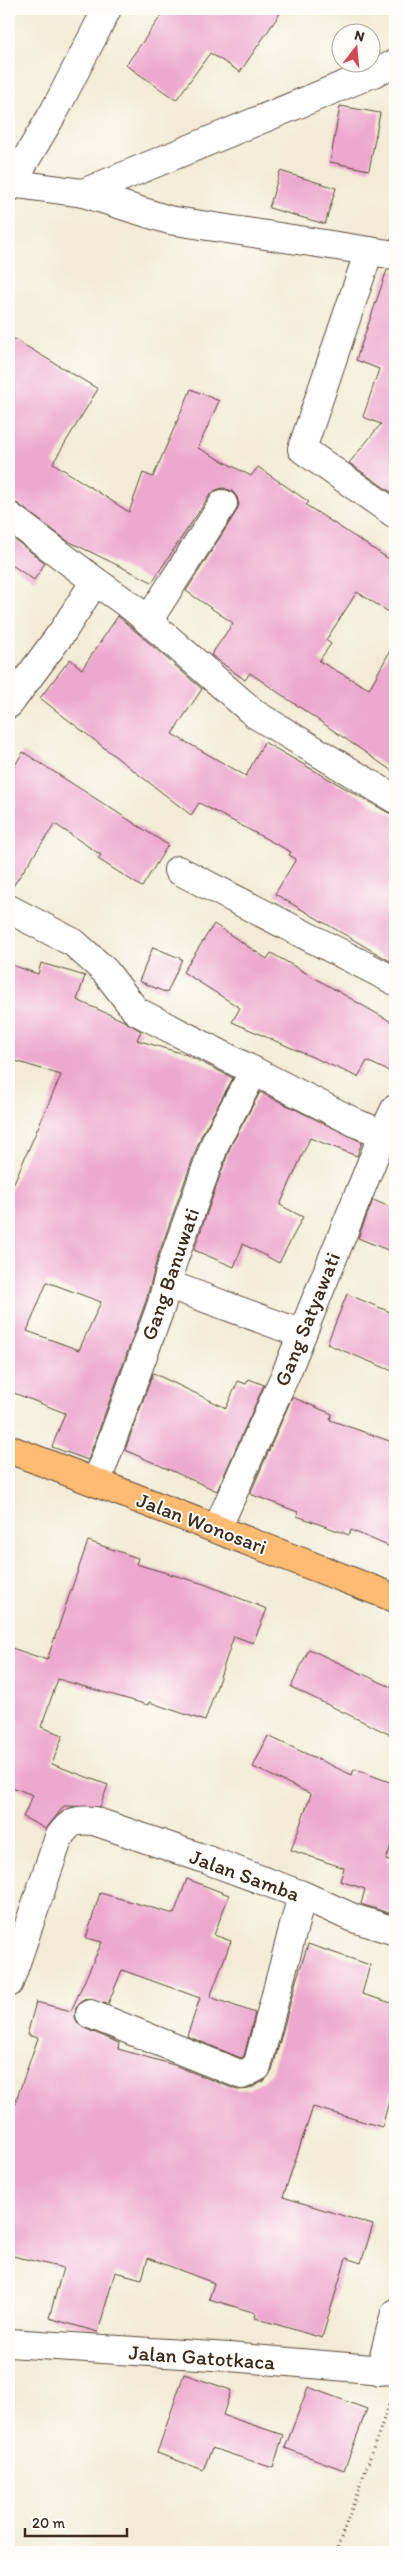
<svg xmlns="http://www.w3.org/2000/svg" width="404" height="2561" viewBox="0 0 404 2561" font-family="Itim,sans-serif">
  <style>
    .building { fill: #eda8ce; fill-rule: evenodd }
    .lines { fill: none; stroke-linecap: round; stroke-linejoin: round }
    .minor-casing { stroke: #574739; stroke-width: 30 }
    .trunk-casing { stroke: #574739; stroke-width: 30 }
    .path { stroke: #574739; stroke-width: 3; stroke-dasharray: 1 4; stroke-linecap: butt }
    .minor { stroke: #fff; stroke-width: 28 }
    .trunk { stroke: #febb71; stroke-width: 28 }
    .labels { text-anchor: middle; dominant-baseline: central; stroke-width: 4; stroke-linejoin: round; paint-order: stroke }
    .street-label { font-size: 21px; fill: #3b2a1e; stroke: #fdfcf7 }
  </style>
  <rect width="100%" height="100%" fill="#fdfcf7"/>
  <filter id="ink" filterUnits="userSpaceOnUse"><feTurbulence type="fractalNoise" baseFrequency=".02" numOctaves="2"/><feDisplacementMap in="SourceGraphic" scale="10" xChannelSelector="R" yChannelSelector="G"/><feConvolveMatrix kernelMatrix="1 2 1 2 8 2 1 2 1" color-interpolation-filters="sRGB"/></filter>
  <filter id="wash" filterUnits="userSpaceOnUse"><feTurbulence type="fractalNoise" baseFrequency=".0096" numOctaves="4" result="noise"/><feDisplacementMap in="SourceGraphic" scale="20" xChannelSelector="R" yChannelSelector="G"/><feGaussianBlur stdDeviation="1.12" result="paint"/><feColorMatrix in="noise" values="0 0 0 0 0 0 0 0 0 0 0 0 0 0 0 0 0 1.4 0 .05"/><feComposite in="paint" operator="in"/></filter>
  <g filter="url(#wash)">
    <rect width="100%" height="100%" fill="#f3ebd5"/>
    <g id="blocks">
      <g class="building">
        <path d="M166,9H283L240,72L210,53L176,100L126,65Z"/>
        <path d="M340,106L380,113L369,170L330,162Z"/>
        <path d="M280,171L336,188L325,224L269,208Z"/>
        <path d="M387,270H395V495L349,463L381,424L363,417L379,369L356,360Z"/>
        <path d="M9,336L98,389L53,463L129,512L143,473L153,477L191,389L219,401L198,448L251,476L258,467L309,502L306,505L395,563V616L357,592L326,640L331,644L319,661L369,689L395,642V773L250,673L245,680L211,655L233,623L186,591L236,512L239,505L237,497L232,491L223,488L216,490L210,495L152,582L66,540L18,504L9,501Z"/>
        <path d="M9,535L45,563L34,580L9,563Z"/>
        <path d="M118,616L202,689L172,734L246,776L264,742L387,812L395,815V964L275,894L296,859L289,855L291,852L199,803L191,815L40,698L70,659L82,669Z"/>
        <path d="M23,752L168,845L142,887L98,859L101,855L55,824L9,892V775Z"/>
        <path d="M214,924L267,959L271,953L395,1024V1074L367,1061L358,1077L232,1022L240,1008L183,972Z"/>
        <path d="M153,947L182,959L167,993L139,981Z"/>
        <path d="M41,963L85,976L77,1000L124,1021L141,1031L137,1040L187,1055L233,1078L201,1136L157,1259L146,1301L88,1460L52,1447L65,1413L9,1391V1194L61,1075L9,1059V964L38,974ZM47,1282L101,1302L79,1350L27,1331Z"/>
        <path d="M260,1092L362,1142L357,1156L310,1138L280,1205L303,1217L279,1263L243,1244L234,1267L194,1250L230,1147Z"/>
        <path d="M373,1200L395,1209V1253L358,1238Z"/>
        <path d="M347,1294L395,1314V1372L327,1344Z"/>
        <path d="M153,1373L226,1408L238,1381L246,1384L249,1379L264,1385L217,1491L125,1450Z"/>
        <path d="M292,1397L332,1414L330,1420L395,1443V1549L351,1530L349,1535L297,1516L298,1512L250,1494Z"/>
        <path d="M88,1541L138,1558L136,1564L204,1584L267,1609L253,1643L234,1636L205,1721L149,1702L148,1705L58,1679L41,1727L63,1735L52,1764L108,1785L100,1807L64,1806L46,1829L23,1817L33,1795L9,1786V1647L47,1660Z"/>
        <path d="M309,1649L395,1689V1737L291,1687Z"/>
        <path d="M268,1736L352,1775L354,1769L395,1784V1835L386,1860L395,1863V1915L361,1904L365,1889L340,1881L344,1868L291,1850L311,1794L253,1767Z"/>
        <path d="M187,1879L229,1895L214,1935L231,1941L210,1997L255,2013L244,2056L241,2058L187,2036L200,1998L122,1970L108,2004L87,1999L81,2001L76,2008L75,2016L77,2023L84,2028L119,2043L118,2049L174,2065L237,2090L249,2089L264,2081L272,2071L296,1981L308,1944L370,1965L362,1994L395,2004V2079L382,2127L313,2107L283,2197L373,2225L361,2263L346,2258L322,2338L255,2318L256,2313L209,2299L214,2283L148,2258L142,2279L115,2272L98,2332L49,2318L63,2268L9,2255V2120L38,2038L27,2035L36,2002L71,2011L102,1942L86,1938L100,1893L174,1914Z"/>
        <path d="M184,2374L231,2390L223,2415L283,2435L273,2468L212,2448L203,2470L157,2453Z"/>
        <path d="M308,2387L367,2409L344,2470L285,2448Z"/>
      </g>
    </g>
  </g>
  <g filter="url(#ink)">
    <use href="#blocks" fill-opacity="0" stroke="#574739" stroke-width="1"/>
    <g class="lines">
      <defs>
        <g id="minor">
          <path d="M9,183L83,193L169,220L395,255"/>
          <path d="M9,188L55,110L107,9"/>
          <path d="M83,193L395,64"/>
          <path d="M369,251L302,449L395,514"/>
          <path d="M9,516L95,581L63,631L9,704"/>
          <path d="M95,581L132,607L255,714L395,799"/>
          <path d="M148,621L223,504"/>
          <path d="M178,870L395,981"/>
          <path d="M9,909L74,943L105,971L136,1011L358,1124L395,1138"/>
          <path d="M167,1284L302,1334"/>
          <path d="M97,1481L161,1306L172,1264L216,1141L254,1071"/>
          <path d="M217,1529L287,1371L384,1132L395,1109"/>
          <path d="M9,1983L59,1837C70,1821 76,1819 94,1821L205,1859L302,1895L353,1918L395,1931"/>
          <path d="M90,2014L242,2075L257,2067L302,1895"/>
          <path d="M9,2343L229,2357L395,2371"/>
          <path d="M380,2371L395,2313"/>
        </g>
        <path id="trunk" d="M9,1449L395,1598"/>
      </defs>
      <use href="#minor" class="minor-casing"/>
      <use href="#trunk" class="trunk-casing"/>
      <path class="path" d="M336,2552L390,2402"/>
      <use href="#minor" class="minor"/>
      <use href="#trunk" class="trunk"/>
    </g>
  </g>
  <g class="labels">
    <g class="street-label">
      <text transform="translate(170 1274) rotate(-71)">Gang Banuwati</text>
      <text transform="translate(307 1319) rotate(-68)">Gang Satyawati</text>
      <text transform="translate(202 1523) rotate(21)">Jalan Wonosari</text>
      <text transform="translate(245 1875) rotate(20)">Jalan Samba</text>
      <text transform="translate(202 2357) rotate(4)">Jalan Gatotkaca</text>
    </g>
  </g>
  <rect width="404" height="2561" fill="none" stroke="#fdfcf7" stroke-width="30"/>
  <g transform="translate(356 48) rotate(16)"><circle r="24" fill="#fdfcf7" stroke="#afa8a0"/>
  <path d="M0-4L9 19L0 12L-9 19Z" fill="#d1495b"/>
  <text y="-8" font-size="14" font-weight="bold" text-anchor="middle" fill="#3b2a1e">N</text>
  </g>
  <path d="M25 2528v8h102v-8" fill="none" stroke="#3b2a1e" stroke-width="2.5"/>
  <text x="32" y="2528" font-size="15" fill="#3b2a1e" stroke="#fdfcf7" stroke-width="4" paint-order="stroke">20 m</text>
</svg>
